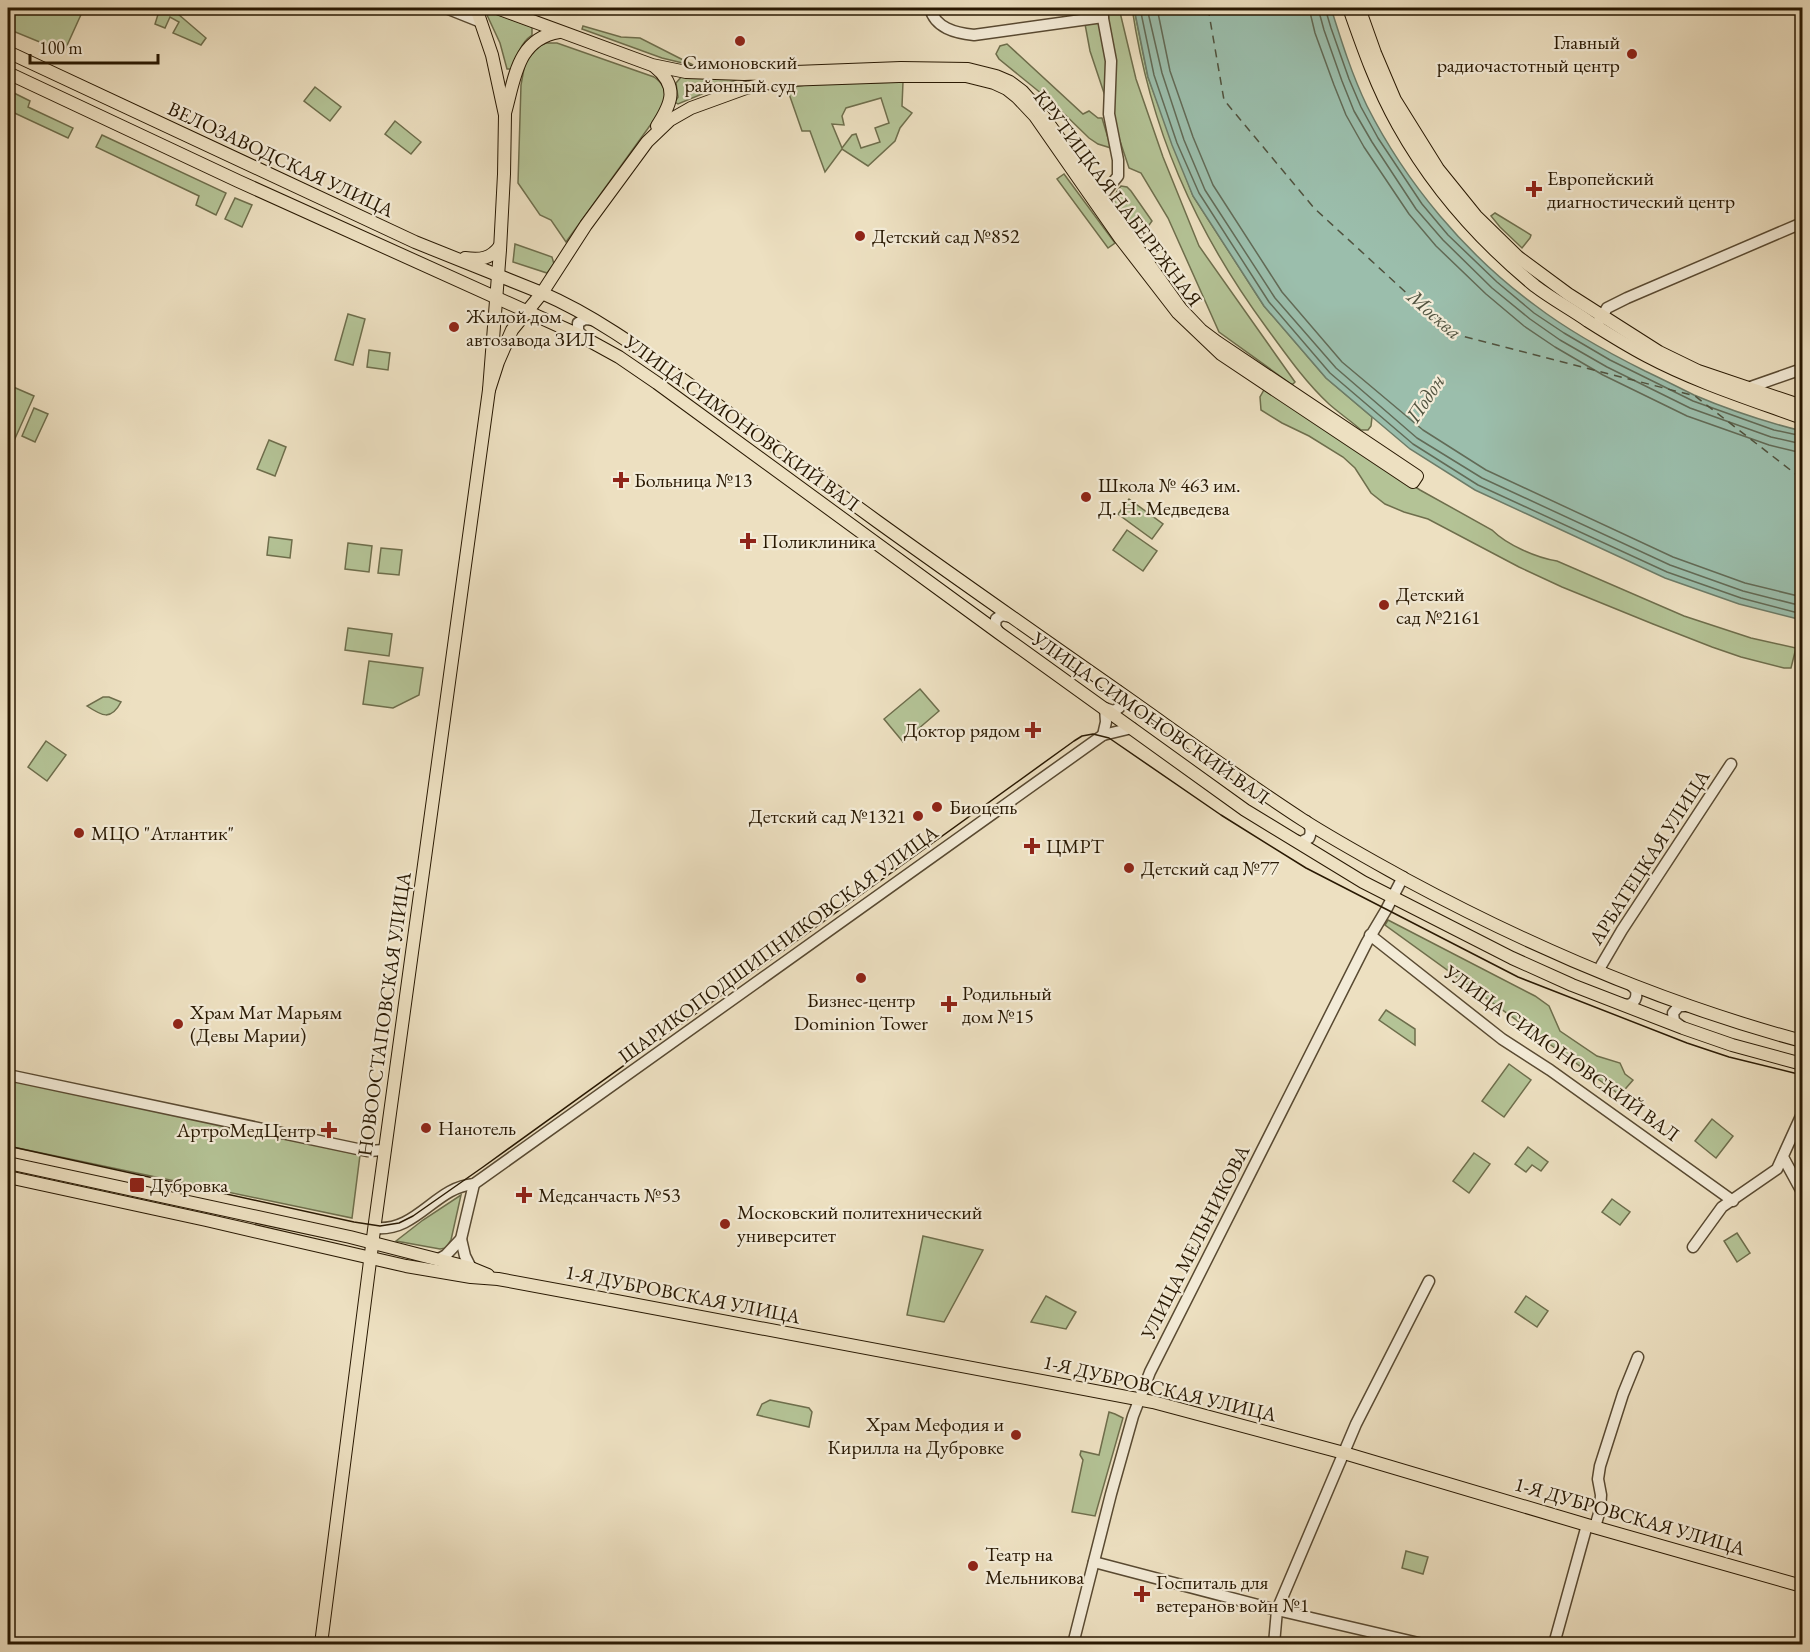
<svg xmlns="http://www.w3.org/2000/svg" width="1810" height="1652" viewBox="0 0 1810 1652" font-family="'EB Garamond',serif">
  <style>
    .green { fill: #b4c396; stroke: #6e6e4c; stroke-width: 1.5; fill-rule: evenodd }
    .water { fill: #9bbeac; stroke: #6d7c68; stroke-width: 1.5 }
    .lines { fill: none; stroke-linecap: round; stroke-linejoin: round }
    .shore { stroke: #626b57; stroke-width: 1.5 }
    .ferry { stroke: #50523e; stroke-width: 1.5; stroke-dasharray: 8 6; stroke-linecap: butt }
    .minor-casing { stroke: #594a32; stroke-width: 13 }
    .major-casing { stroke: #281802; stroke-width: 14 }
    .minor { stroke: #f3ebd7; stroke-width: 10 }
    .major { stroke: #ede0c1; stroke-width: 12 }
    .tram { stroke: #281802; stroke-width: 1.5 }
    .poi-dot { fill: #8f2418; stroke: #f3ebd7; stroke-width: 2 }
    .labels { text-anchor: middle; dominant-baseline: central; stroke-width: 4.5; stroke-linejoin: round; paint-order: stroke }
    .poi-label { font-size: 20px; fill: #281802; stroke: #f3ebd7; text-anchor: start }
    .street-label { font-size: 20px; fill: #281802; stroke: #f3ebd7 }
    .water-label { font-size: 21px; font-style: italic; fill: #50523e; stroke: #f3ebd7 }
  </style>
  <rect width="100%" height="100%" fill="#ede0c1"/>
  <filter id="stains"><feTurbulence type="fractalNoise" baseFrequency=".00333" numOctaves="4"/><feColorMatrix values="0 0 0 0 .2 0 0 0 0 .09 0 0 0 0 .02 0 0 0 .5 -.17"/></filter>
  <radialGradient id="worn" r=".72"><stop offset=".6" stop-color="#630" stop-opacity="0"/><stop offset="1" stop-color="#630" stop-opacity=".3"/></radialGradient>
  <g class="green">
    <path d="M8,8H84L64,52L8,29Z"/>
    <path d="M160,8H171L206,38L201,45L173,33L179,22L170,17L165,28L155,24Z"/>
    <path d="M1082,8H1119L1136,79L1163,157L1199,246L1295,382L1293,384H1291L1219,332L1168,218L1141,173L1129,168L1090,51Z"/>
    <path d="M1132,8H1134L1148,77L1193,196L1264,306L1326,378L1372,417L1371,426L1368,430H1361C1351,421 1339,413 1329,404C1305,382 1285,353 1266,327C1194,229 1150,128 1132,8Z"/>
    <path d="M491,12L532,27V35C520,43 517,56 514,69H507L500,43L487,15Z"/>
    <path d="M583,26L621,37L640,38L695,66L662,58L582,29Z"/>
    <path d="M546,43H557L654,77C664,84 665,90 667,102L566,242L551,220L540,215L518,183L521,85L525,63L537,47Z"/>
    <path d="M1007,44L1083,114L1089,111L1098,118H1102L1111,148L1098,144L1089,138L1053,103L999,59L996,54L1000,46Z"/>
    <path d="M682,76H736V80L678,104L675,102L678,97L676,83Z"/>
    <path d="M903,82L902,106L912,113L900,128L895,141L868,166L842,149L825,172L810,131H802L787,88L812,84ZM881,98L889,123L875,128L880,142L861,148L856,134L852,135L842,148L832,124L844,125L842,116L846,108Z"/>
    <path d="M315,87L341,107L330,121L304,101Z"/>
    <path d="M12,92L30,101L28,107L73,128L68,138L8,110V94Z"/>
    <path d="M395,121L421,142L411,154L385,134Z"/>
    <path d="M102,135L226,193L216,215L196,205L199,196L96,147Z"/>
    <path d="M1064,174L1115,243L1108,248L1057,179Z"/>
    <path d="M1121,186L1127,187L1131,191L1152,221L1147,228L1135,237C1124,221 1104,204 1121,186Z"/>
    <path d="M235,198L252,205L242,227L225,219Z"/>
    <path d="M1495,213L1531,235L1530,238L1522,248L1500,227L1491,216Z"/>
    <path d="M515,244L552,257L554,264L547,273L513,262Z"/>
    <path d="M348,314L365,319L353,365L335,360Z"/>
    <path d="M369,350L390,353L388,370L367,367Z"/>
    <path d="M11,386L34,396L13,443L8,440V393Z"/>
    <path d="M1265,388L1420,490L1492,530C1507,545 1537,558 1557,561L1684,616L1751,638L1796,648L1791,668H1784L1741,657L1712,647L1653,624L1562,587L1519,567L1428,519L1404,512L1385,504L1371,493L1355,468L1343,457L1309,436L1282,423L1261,410L1260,397Z"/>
    <path d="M34,408L48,414L35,442L22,436Z"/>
    <path d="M269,440L286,447L275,476L257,469Z"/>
    <path d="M1129,499L1163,524L1152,539L1118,514Z"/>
    <path d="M1127,530L1157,551L1143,571L1113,550Z"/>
    <path d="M269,537L292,540L290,558L267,555Z"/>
    <path d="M348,543L372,546L369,572L345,569Z"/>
    <path d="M381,548L402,550L399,575L378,573Z"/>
    <path d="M348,628L392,634L389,656L345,650Z"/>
    <path d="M369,661L423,668L419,695L393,708L363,704Z"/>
    <path d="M920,689L939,711L903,742L884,719Z"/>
    <path d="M103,697H109L121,702C111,721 102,716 87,706Z"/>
    <path d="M46,741L66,755L47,781L28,767Z"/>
    <path d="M1388,920L1535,996L1549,1006L1560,1031L1597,1056L1620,1063L1625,1074L1633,1080L1620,1095L1385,925Z"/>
    <path d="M1386,1010L1415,1029V1045L1379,1020Z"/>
    <path d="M1509,1064L1531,1080L1504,1117L1482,1101Z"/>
    <path d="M8,1076L360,1155L352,1218L8,1146Z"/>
    <path d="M1712,1119L1733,1136L1716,1158L1695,1141Z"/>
    <path d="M1528,1147L1548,1162L1541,1171L1532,1165L1526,1172L1515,1164Z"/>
    <path d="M1474,1153L1490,1164L1469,1193L1453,1181Z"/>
    <path d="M461,1195L451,1240L446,1248L440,1249L396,1241L423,1220Z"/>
    <path d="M1612,1199L1630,1212L1620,1225L1602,1212Z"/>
    <path d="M1737,1233L1750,1253L1737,1262L1724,1241Z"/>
    <path d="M923,1236L983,1250L944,1322L907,1315Z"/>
    <path d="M1046,1296L1076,1312L1066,1329L1031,1322Z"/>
    <path d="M1526,1296L1548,1311L1537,1327L1515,1312Z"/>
    <path d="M770,1400L809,1408L812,1412L809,1427L757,1415L762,1404Z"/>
    <path d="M1109,1412L1115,1414L1123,1418L1095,1516L1072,1512L1083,1460L1080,1455L1081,1451L1099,1455Z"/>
    <path d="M1406,1551L1428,1557L1423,1574L1402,1568Z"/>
  </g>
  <path class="water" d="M1134,8H1331C1341,40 1352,75 1367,106C1406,183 1466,255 1536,306C1570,332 1607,352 1645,371C1662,379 1678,387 1694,395C1729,410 1766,422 1802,431V620L1739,604L1665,578L1475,490L1410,449L1326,378L1264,306L1193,196L1172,145L1148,77Z"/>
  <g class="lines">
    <g class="shore">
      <path d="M1140,8L1154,75L1177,143L1199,193L1269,302L1330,373L1413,444L1478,485L1667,572L1741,598L1802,614"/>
      <path d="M1147,8L1162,73L1184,140L1205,190L1275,298L1336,368L1417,438L1482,478L1670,565L1743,591L1802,606"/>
      <path d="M1157,8L1170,71L1193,137L1213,185L1282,292L1342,362L1423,430L1486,470L1673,557L1745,583L1802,597"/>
      <path d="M1309,8L1315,33L1334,85L1346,115L1364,147L1409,214L1436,246L1486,294L1524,326L1555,347L1603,375L1687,416L1769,445L1802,453"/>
      <path d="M1318,8L1324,30L1342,81L1354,111L1372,142L1416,209L1443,240L1492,288L1530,319L1560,340L1607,367L1690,408L1771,437L1802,444"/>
      <path d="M1325,8L1331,28L1349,79L1361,107L1378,138L1422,204L1448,235L1497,282L1534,313L1564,333L1610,360L1693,401L1774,430L1802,436"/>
    </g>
    <path class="ferry" d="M1208,8L1224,100L1314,208L1450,333L1695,396L1802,479"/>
    <defs>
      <g id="minor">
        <path d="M446,8L481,22"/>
        <path d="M930,8C935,28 955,33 974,35L1103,17"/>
        <path d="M1101,8L1111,61L1109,114L1118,160V176L1102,196"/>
        <path d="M1598,323L1607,308L1627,298L1802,223"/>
        <path d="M584,337L578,331V323L585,319L594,320"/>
        <path d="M1745,389L1802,369"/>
        <path d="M999,633L995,626L996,619L1002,615L1011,617"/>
        <path d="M1103,735L1106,722L1105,708L1113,711C1124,707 1124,699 1118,691"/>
        <path d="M1294,840L1301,842L1309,838C1312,831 1311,827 1306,821"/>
        <path d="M1370,935L1502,1039L1550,1070L1733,1201"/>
        <path d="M1598,971L1622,930L1731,764"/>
        <path d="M1622,1004C1632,1007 1638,1000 1636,990L1630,984"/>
        <path d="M1682,1027L1674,1021L1673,1013L1679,1006H1689"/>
        <path d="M8,1075L367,1151L385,1150"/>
        <path d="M1783,1157L1802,1192"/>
        <path d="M375,1228C417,1232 435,1187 474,1184L1103,735L1132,728"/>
        <path d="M461,1239L465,1256L471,1268"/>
        <path d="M1693,1247L1722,1207L1777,1169L1802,1114"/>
        <path d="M439,1259L446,1255L461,1239L474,1184"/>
        <path d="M1595,1527L1600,1510L1601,1495L1598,1479L1600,1466L1623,1394L1638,1357"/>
        <path d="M1094,1562L1277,1610L1423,1644"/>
        <path d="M1073,1644L1111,1494L1133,1416L1150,1372L1367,942L1386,910L1403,877"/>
        <path d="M1274,1644L1277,1610L1356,1424L1429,1281"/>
        <path d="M1554,1644L1587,1525"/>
      </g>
      <g id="major">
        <path d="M1349,8C1363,48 1377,88 1398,125C1433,188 1479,240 1535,286C1552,299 1571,309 1588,321C1607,333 1626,345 1647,356C1696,382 1750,399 1802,418"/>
        <path d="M1359,8L1375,53L1395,100L1438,169L1476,216L1518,257L1568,294L1659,352L1698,371L1802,406"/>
        <path d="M8,52L415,242L542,293C600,318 652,358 704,395C762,437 820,480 878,522C960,581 1043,639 1126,697C1184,738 1243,781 1303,820C1336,841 1371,860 1405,879C1531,947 1664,1004 1802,1041"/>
        <path d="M654,66C679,86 672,103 657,126"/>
        <path d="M8,73L238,181L579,335L619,357L657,383L999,633L1245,810L1363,882L1512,958L1572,985L1683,1028L1732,1045L1802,1064"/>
        <path d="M505,113C515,78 517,39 559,32"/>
        <path d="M465,258C480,260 491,259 500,246"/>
        <path d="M489,390L498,362L512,330L542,293L586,225L647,142L670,120L691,108L746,88L784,80L899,76H966L994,83L1007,89L1017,97L1035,116L1120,238L1178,313L1221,354L1413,482L1417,476L1217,342L1201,330L1181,309L1039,110L1022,91L1010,82L996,76L968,69L901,68L744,74L686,72L652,65L497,8"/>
        <path d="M8,1163L350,1237L471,1268L488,1275"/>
        <path d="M8,1177L206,1220L406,1266L471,1277L498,1279L595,1297L1153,1402L1344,1453L1587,1525L1802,1586"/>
        <path d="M321,1644L374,1230L489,390L500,250L504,174L505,115L492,55L476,8"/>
      </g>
    </defs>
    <use href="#minor" class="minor-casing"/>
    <use href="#major" class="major-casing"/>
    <use href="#minor" class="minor"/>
    <use href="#major" class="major"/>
    <path class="tram" d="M8,1146L354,1222L380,1226L399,1223L413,1216L483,1167L1074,741L1082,736L1093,734L1109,738L1221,815L1306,868L1518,977L1687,1043L1729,1057L1802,1075"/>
  </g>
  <g class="poi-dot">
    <circle cx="740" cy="41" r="6"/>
    <circle cx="1632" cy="54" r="6"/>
    <path d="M1531 180h6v6h6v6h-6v6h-6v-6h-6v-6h6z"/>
    <circle cx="860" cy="236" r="6"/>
    <circle cx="454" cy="327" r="6"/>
    <path d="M618 471h6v6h6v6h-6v6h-6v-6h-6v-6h6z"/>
    <circle cx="1086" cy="497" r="6"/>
    <path d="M745 532h6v6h6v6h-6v6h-6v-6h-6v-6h6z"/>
    <circle cx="1384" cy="605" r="6"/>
    <path d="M1030 721h6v6h6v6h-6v6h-6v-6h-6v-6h6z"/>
    <circle cx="937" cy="807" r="6"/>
    <circle cx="918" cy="816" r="6"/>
    <circle cx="79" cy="833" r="6"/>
    <path d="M1029 837h6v6h6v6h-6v6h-6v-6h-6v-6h6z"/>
    <circle cx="1129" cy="868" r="6"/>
    <circle cx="861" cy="978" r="6"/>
    <path d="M946 995h6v6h6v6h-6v6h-6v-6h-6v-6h6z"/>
    <circle cx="178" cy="1024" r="6"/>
    <circle cx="426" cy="1128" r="6"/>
    <path d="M326 1121h6v6h6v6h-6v6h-6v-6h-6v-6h6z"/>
    <rect x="129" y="1177" width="16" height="16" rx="3"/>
    <path d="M521 1186h6v6h6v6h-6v6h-6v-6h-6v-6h6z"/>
    <circle cx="725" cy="1224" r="6"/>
    <circle cx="1016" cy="1435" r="6"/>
    <circle cx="973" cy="1566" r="6"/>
    <path d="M1139 1585h6v6h6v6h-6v6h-6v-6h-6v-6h6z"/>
  </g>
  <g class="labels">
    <g class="poi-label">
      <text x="1620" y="42" text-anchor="end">Главный<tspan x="1620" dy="23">радиочастотный центр</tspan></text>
      <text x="740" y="62" text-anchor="middle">Симоновский<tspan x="740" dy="23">районный суд</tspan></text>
      <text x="1547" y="178">Европейский<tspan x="1547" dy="23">диагностический центр</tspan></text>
      <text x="872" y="236">Детский сад №852</text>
      <text x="466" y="316">Жилой дом<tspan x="466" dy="23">автозавода ЗИЛ</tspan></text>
      <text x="634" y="480">Больница №13</text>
      <text x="1098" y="485">Школа № 463 им.<tspan x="1098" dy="23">Д. Н. Медведева</tspan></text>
      <text x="762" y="541">Поликлиника</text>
      <text x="1396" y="594">Детский<tspan x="1396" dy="23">сад №2161</tspan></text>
      <text x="1020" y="730" text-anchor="end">Доктор рядом</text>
      <text x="949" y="807">Биоцепь</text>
      <text x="906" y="816" text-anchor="end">Детский сад №1321</text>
      <text x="91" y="833">МЦО "Атлантик"</text>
      <text x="1046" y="846">ЦМРТ</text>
      <text x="1141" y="868">Детский сад №77</text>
      <text x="962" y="993">Родильный<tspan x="962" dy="23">дом №15</tspan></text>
      <text x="861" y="1000" text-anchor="middle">Бизнес-центр<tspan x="861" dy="23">Dominion Tower</tspan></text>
      <text x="190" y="1012">Храм Мат Марьям<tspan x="190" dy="23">(Девы Марии)</tspan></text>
      <text x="438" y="1128">Нанотель</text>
      <text x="316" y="1130" text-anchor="end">АртроМедЦентр</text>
      <text x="150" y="1185">Дубровка</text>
      <text x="538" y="1195">Медсанчасть №53</text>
      <text x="737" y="1212">Московский политехнический<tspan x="737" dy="23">университет</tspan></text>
      <text x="1004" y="1424" text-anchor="end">Храм Мефодия и<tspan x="1004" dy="23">Кирилла на Дубровке</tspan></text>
      <text x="985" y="1554">Театр на<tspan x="985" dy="23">Мельникова</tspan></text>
      <text x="1156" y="1582">Госпиталь для<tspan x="1156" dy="23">ветеранов войн №1</tspan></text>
    </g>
    <g class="street-label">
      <text transform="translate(281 159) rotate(25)">ВЕЛОЗАВОДСКАЯ УЛИЦА</text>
      <text transform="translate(1118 198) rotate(53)">КРУТИЦКАЯ НАБЕРЕЖНАЯ</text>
      <text transform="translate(742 423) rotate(36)">УЛИЦА СИМОНОВСКИЙ ВАЛ</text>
      <text transform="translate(1151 718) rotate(35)">УЛИЦА СИМОНОВСКИЙ ВАЛ</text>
      <text transform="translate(1649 857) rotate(-57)">АРБАТЕЦКАЯ УЛИЦА</text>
      <text transform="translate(778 944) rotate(-36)">ШАРИКОПОДШИПНИКОВСКАЯ УЛИЦА</text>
      <text transform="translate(384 1014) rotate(-82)">НОВООСТАПОВСКАЯ УЛИЦА</text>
      <text transform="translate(1562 1053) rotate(36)">УЛИЦА СИМОНОВСКИЙ ВАЛ</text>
      <text transform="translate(1195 1242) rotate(-63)">УЛИЦА МЕЛЬНИКОВА</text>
      <text transform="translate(683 1294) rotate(11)">1-Я ДУБРОВСКАЯ УЛИЦА</text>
      <text transform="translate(1160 1388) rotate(13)">1-Я ДУБРОВСКАЯ УЛИЦА</text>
      <text transform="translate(1630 1516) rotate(16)">1-Я ДУБРОВСКАЯ УЛИЦА</text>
    </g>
    <g class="water-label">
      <text transform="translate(1435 314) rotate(41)">Москва</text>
      <text transform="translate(1425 398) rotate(-57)">Подон</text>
    </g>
  </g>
  <rect width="1810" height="1652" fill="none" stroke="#ede0c1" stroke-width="30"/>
  <rect x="9" y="9" width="1792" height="1634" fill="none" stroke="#281802" stroke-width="3"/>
  <rect x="15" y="15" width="1780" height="1622" fill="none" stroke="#281802" stroke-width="1.5"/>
  <path d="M30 54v9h128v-9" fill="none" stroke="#281802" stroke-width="3"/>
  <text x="39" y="54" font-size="18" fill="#281802" stroke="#f3ebd7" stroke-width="4.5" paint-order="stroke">100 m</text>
  <rect width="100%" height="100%" filter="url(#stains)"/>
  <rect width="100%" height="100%" fill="url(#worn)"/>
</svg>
